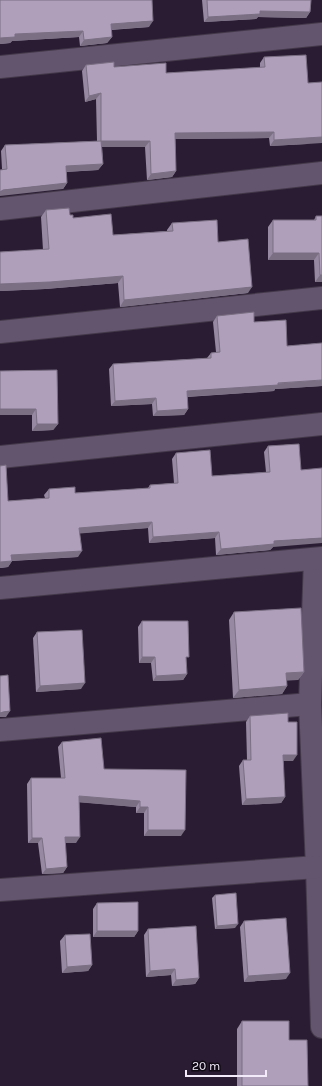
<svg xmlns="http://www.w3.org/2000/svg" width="322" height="1086" viewBox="0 0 322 1086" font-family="Karla,sans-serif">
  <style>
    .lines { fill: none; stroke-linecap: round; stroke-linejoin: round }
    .minor-casing { stroke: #44394b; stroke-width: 24 }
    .minor { stroke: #64556e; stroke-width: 22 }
    .wall { fill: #9689a1 }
    .shaded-wall { fill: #7a6f83 }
    .building { fill: #af9fbb; stroke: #7a6f83 }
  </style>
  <rect width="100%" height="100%" fill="#2a1d33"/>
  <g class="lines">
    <defs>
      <g id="minor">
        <path d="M0,67L322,34"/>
        <path d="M0,209L322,173"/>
        <path d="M0,332L322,298"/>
        <path d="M0,457L322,424"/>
        <path d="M315,559L310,704L317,867L322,1027"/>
        <path d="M0,588L322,558"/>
        <path d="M0,730L310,704"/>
        <path d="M0,890L317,867"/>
      </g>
    </defs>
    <use href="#minor" class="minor-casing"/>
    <use href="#minor" class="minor"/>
  </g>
  <g class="wall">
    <path d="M0,0L149,27L111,30L112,37L107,43L80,46L79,37L12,41L10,43L0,44Z"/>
    <path d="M202,0H311L310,12L306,18L258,17L256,19L204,22Z"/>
    <path d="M264,57L307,144L270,146L269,138L175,139L176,171L172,177L147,180L145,147H102L103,164L98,170L66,172L67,183L63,189L2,169L1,151L5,145L97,141L96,99L85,102L82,71L86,65L114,67L166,73L260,68V63Z"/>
    <path d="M46,210L70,215L73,218L113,235L167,231V230L172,223L218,242L248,293L120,307L118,283L45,289L0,291V252L43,250L41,217Z"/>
    <path d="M316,216H322V282H315L314,260H268V227L273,220H314Z"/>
    <path d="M217,316L254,322L287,346L322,343V386L275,389L274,391L187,397L188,409L184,415L153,416L152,404L111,406L109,369L113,364L207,358L211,353L216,352L213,322Z"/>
    <path d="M0,371L58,424L53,430L32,431V415H0Z"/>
    <path d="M299,444L273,547L270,550L216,555L215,538L149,543L148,528L79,533L78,557L12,561L8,567L0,568V466L8,501L45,498L44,495L49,489L75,493L148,488L150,485L174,483L172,459L176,453L212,476L266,472L264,452L268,446Z"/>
    <path d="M234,612L304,672L298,680H287V686L282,694L233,698L229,620Z"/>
    <path d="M142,621L187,674L183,680L153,681L151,663H139L138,627Z"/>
    <path d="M37,632L81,689L36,692L33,638Z"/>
    <path d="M250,716L288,722L293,761H283L285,797L281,803L242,805L239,766L243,760H247L246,722Z"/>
    <path d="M62,742L104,769L181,836H144V813H136V807L79,802L76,843H65L67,867L63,873L42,874L38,843H28L27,784L31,778H61L58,747Z"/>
    <path d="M215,895L235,928L215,929L212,898Z"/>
    <path d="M97,903L138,931L134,937H93V909Z"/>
    <path d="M244,921L286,979L244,982L240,927Z"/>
    <path d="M148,929L199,978L195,984L172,986L171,975L146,977L144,935Z"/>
    <path d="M65,935L92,965L88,971L62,973L60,941Z"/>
    <path d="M242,1021L289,1040L308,1086H237V1029Z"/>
  </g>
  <g class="shaded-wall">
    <path d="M260,11L310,12L306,18L258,17L256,19L204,22L208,17Z"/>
    <path d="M153,21L149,27L106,30L111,24Z"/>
    <path d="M83,31L79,37L12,41L10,43L0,44V38L15,34Z"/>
    <path d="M112,37L107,43L80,46L84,40Z"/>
    <path d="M101,93L96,99L85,102L89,96Z"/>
    <path d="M274,132L269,138L171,139L175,133Z"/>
    <path d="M311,137H322V143L307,144L270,146L274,140Z"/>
    <path d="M101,141H150L145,147H97Z"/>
    <path d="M103,164L98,170L62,172L66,166Z"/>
    <path d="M176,171L172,177L147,180L151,174Z"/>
    <path d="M67,183L63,189L0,196V192L3,190Z"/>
    <path d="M273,253H319L314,260H268Z"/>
    <path d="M320,275H322V282H315Z"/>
    <path d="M123,276L118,283L45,289L0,291V284Z"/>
    <path d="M252,287L248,293L120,307L124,300Z"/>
    <path d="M322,380V386L275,389L274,391L183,397L187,391Z"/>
    <path d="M156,398L152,404L111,406L115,401Z"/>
    <path d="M0,409H36L32,415H0Z"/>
    <path d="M188,409L184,415L153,416L157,411Z"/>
    <path d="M37,424H58L53,430L32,431Z"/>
    <path d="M152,522L148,528L74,534L79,528Z"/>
    <path d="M219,532L215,538L149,543L153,537Z"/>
    <path d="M322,538V543L273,547L270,550L216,555L221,549L274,541Z"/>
    <path d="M82,551L78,557L7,561L11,555Z"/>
    <path d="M12,561L8,567L0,568V562Z"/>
    <path d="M142,657H155L151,663H139Z"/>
    <path d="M304,672L298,680L281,681L286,673Z"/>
    <path d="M187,674L183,680L153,681L156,676Z"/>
    <path d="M85,683L81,689L36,692L40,686Z"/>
    <path d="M287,686L282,694L233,698L239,690Z"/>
    <path d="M10,711L6,717H0V713L3,712Z"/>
    <path d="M283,755H297L293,761H279Z"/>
    <path d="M79,796L140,801L136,807L75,802Z"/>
    <path d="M285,797L281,803L242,805L246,799Z"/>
    <path d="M140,807H148L144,813H136Z"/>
    <path d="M148,830H185L181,836H144Z"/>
    <path d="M65,837H80L76,843H61Z"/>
    <path d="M32,838H42L38,843H28Z"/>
    <path d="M67,867L63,873L42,874L46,869Z"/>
    <path d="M238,924L235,928L215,929L217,926Z"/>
    <path d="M97,931H138L134,937H93Z"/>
    <path d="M92,965L88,971L62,973L67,967Z"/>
    <path d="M175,969L171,975L146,977L150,971Z"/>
    <path d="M290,973L286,979L244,982L248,976Z"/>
    <path d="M199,978L195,984L172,986L176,980Z"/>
  </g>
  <g class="building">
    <path d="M0,0H152L153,21L111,24L112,37L84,40L83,31L15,34V37L0,38Z"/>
    <path d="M207,0H311L310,12L260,11V14L208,17Z"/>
    <path d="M306,55L308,83L322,82V137L274,140V132L175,133L176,171L151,174L150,141H101L103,164L66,166L67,183L3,190L0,192V170L7,169L5,145L101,141V93L89,96L86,65L114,62V67L166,63V73L265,67L264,57Z"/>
    <path d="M69,208L70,215H73V218L111,214L113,235L173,231L172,223L217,220L218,242L248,239L252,287L124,300L123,276L50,282L0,284V252L49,249L46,210Z"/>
    <path d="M316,216H322V275H320L319,253H273V220H316Z"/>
    <path d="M254,312V322L286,320L287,346L322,343V380L278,383V385L187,391L188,409L157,411L156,398L115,401L113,364L211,358V353L220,352L217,316Z"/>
    <path d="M57,370L58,424H37L36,409H0V371Z"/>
    <path d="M299,444L301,470L322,468V538L274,541V544L221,549L219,532L153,537L152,522L79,528L82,551L11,555L12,561L0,562V466L6,465L8,501L49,498V489L75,487V493L150,488V485L178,483L176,453L210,450L212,476L270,472L268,446Z"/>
    <path d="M301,608L304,672L286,673L287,686L239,690L234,612Z"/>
    <path d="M142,621H188L189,657H186L187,674L156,676L155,657H142Z"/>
    <path d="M82,630L85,683L40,686L37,632Z"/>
    <path d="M8,675L10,711L3,712L0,713V676Z"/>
    <path d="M288,713V722H297V755H283L285,797L246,799L243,760H251L250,716Z"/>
    <path d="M101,738L104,769L186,770L185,830H148V807H140V801L79,796L80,837H65L67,867L46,869L42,838H32L31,778H65L62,742Z"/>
    <path d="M236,893L238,924L217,926L215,895Z"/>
    <path d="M138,902V931H97V903Z"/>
    <path d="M286,918L290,973L248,976L244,921Z"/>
    <path d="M196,926L199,978L176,980L175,969L150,971L148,929Z"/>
    <path d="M90,934L92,965L67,967L65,935Z"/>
    <path d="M242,1021H289V1040H307L308,1086H242Z"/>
  </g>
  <path d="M186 1070v6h80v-6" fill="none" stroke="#f3ebfa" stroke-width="2"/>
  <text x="192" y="1070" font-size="12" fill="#f3ebfa" stroke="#100a14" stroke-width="3" paint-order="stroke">20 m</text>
</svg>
